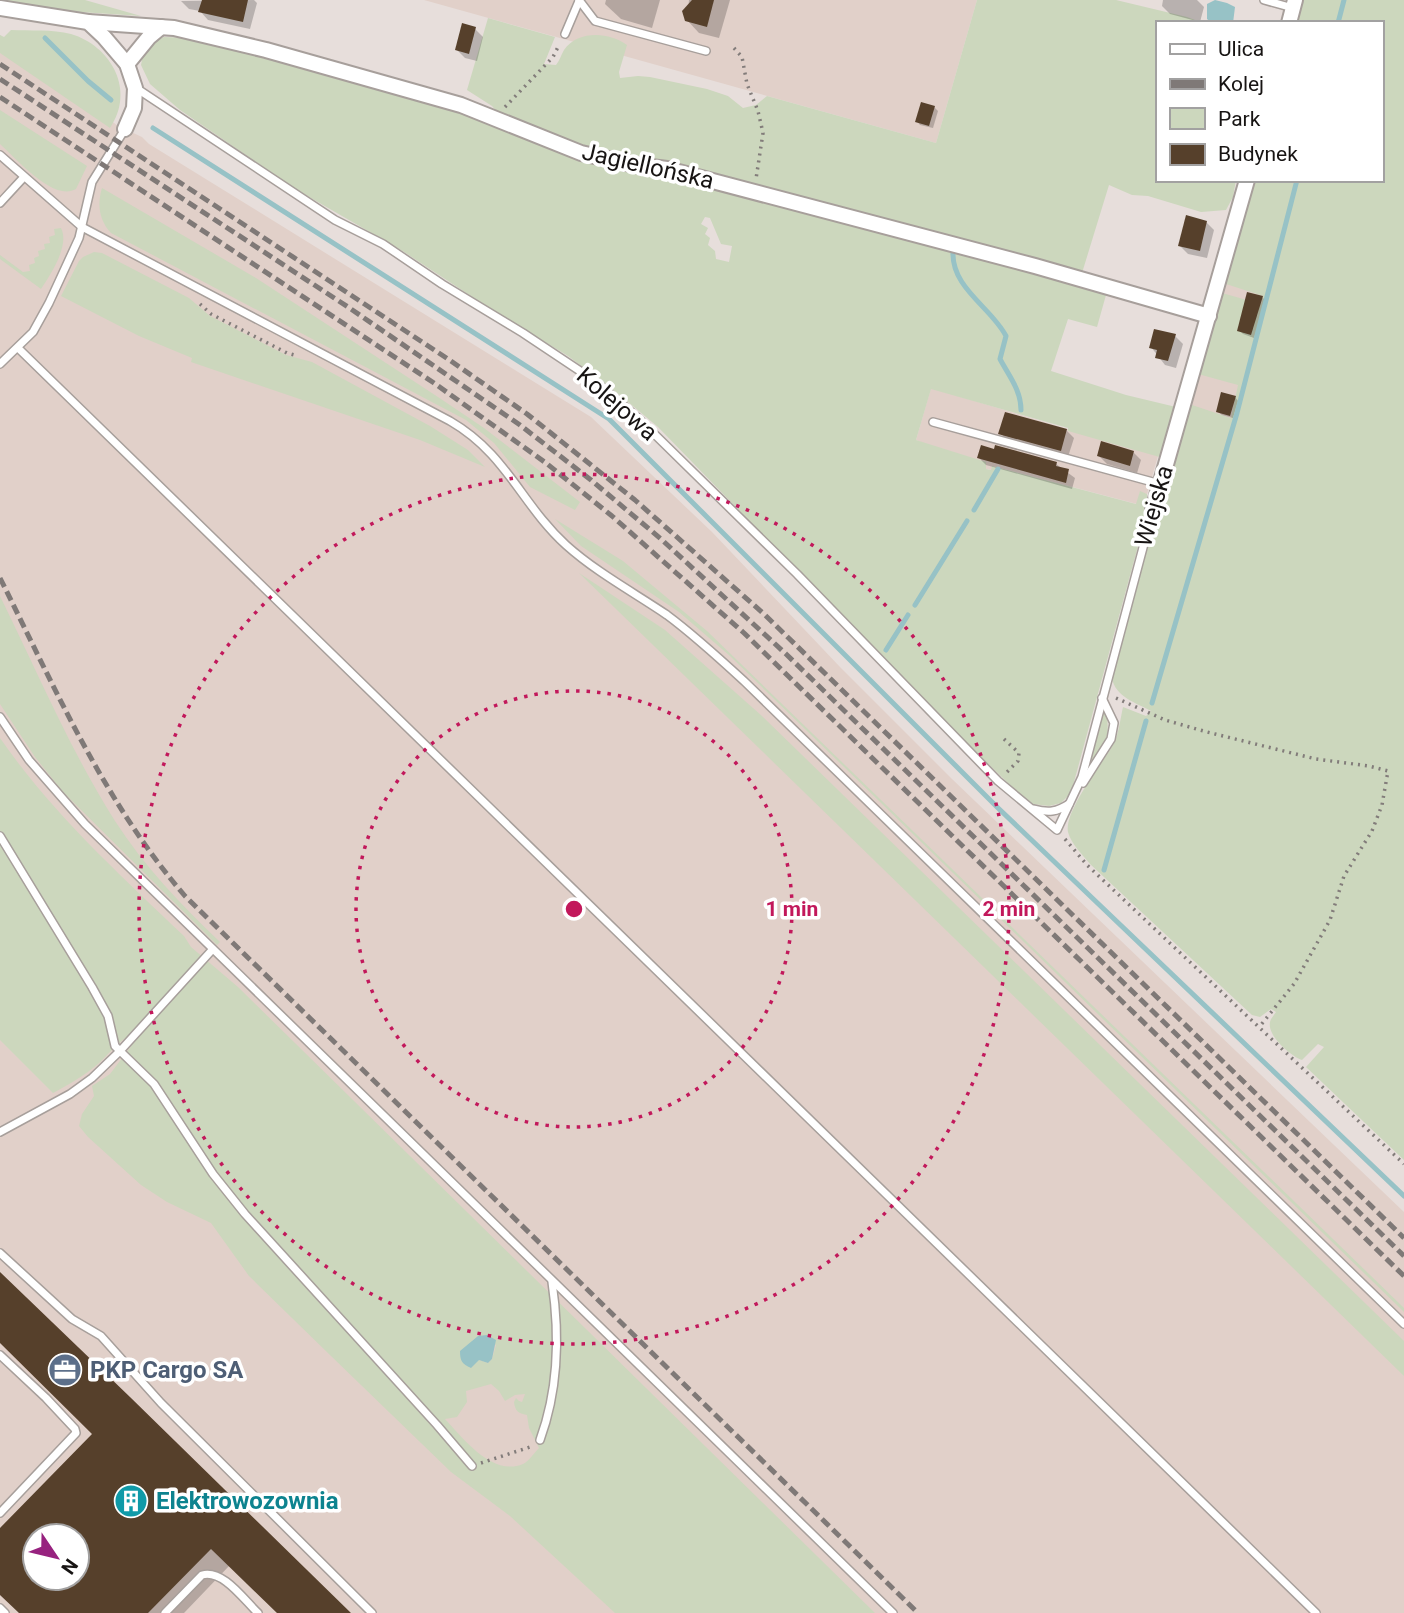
<svg xmlns="http://www.w3.org/2000/svg" width="1404" height="1613" viewBox="0 0 1404 1613" font-family="Roboto,sans-serif">
  <style>
    .built { fill: #e1d0c9; fill-rule: evenodd }
    .green { fill: #ccd7bd; fill-rule: evenodd }
    .water { fill: #97c2c6 }
    .shadow { fill: #0003; fill-rule: evenodd }
    .lines { fill: none; stroke-linecap: round; stroke-linejoin: round }
    .stream { stroke: #97c2c6; stroke-width: 5 }
    .building { fill: #56402b; fill-rule: evenodd }
    .service-casing { stroke: #a79f9b; stroke-width: 10 }
    .minor-casing { stroke: #a79f9b; stroke-width: 18 }
    .path { stroke: #827c7a; stroke-width: 3.5; stroke-dasharray: 2 5; stroke-linecap: butt }
    .service { stroke: #fff; stroke-width: 7 }
    .minor { stroke: #fff; stroke-width: 14 }
    .rail { stroke: #7f7977; stroke-width: 5; stroke-dasharray: 10 5; stroke-linecap: butt }
    .ring { fill: none; stroke: #c2185b; stroke-width: 3.5; stroke-dasharray: 3.5 7 }
    .labels { text-anchor: middle; dominant-baseline: central; stroke-width: 7; stroke-linejoin: round; paint-order: stroke }
    .street-label { font-size: 24px; fill: #171413; stroke: #fff }
    .service-label { font-size: 24px; font-weight: bold; fill: #4e5e75; stroke: #fff; text-anchor: start }
    .culture-label { font-size: 24px; font-weight: bold; fill: #0d838f; stroke: #fff; text-anchor: start }
    .centre { fill: #c2185b; stroke: #fff; stroke-width: 3.5 }
    .ring-label { font-size: 21px; text-anchor: middle; font-weight: bold; fill: #c2185b; stroke: #fff; stroke-width: 7; stroke-linejoin: round; paint-order: stroke }
  </style>
  <rect width="100%" height="100%" fill="#e7dedb"/>
  <g class="built">
    <path d="M424,0H977L936,143Z"/>
    <path d="M0,35L118,126L142,137L149,144L591,417L712,532L840,667L952,779L1404,1212V1613H0ZM35,1536H77V1578H35Z"/>
    <path d="M1226,280L1268,294L1229,428L1185,416Z"/>
    <path d="M931,388L1158,456L1147,494L1140,492L1137,504L993,466L992,470L986,469L916,440Z"/>
  </g>
  <g class="green">
    <path d="M0,0H85L141,16L50,10Z"/>
    <path d="M977,0H1116L1187,17L1203,23H1157V180H1236L1233,197L1226,210L1201,212L1148,196L1132,195L1109,185L1082,273L600,155L503,119L492,106L467,90L488,18L555,37L544,64L556,65C560,60 561,55 564,50C578,30 609,32 627,45L619,72L620,78L638,76L650,77L707,89L728,96L743,108L756,105L767,96L936,143Z"/>
    <path d="M1301,0H1404V1160L1306,1067L1324,1047L1318,1044L1302,1060C1291,1056 1267,1036 1270,1022C1271,1018 1274,1015 1276,1012L1271,1009L1260,1017L1252,1015L1090,864C1083,855 1071,844 1068,832C1064,811 1102,764 1113,745C1119,734 1120,720 1123,707L1146,716L1151,711C1137,703 1115,697 1112,678L1151,529L1189,404L1231,418L1238,385L1198,374L1222,293L1261,304L1263,296L1226,284V281L1253,180H1381V23H1295Z"/>
    <path d="M11,30C30,31 52,29 71,34C111,46 136,90 110,128L0,53V35L4,37Z"/>
    <path d="M164,37L192,38L426,96L598,165L668,174L1055,278L1106,295L1097,327L1068,319L1051,371L1126,395L1176,407L1163,458L1068,431V428L931,389L916,440L986,462V469L991,470L992,466L1136,504L1140,491L1147,494V513L1071,793L1061,803L1049,806L1033,804L1012,787L946,723L658,427L616,392L568,356L486,306L401,250L297,190L180,110L150,84L141,65L144,49L152,42ZM705,217L710,218L721,244L732,246L729,262L716,259L715,251L708,245L710,238L705,234L708,228L701,224Z"/>
    <path d="M0,110L87,166L76,189C53,202 17,159 0,144Z"/>
    <path d="M102,188L256,278L438,397L484,428L580,502L575,510L530,487L494,443L466,420L111,233C99,220 97,204 102,188Z"/>
    <path d="M61,228C70,245 51,274 41,289L0,259V255L23,272L30,271L29,265L35,263L34,258L39,256L38,251L45,249L44,244L50,243L49,237L55,235L54,229Z"/>
    <path d="M94,252L102,253L189,298L210,316L286,355L312,362L430,426L468,450L485,467L420,440L191,362L192,358L139,336L61,296L79,261L83,257Z"/>
    <path d="M555,519L623,561L707,631L1404,1308V1312L730,656L679,612L581,546Z"/>
    <path d="M579,573L665,630L762,716L1404,1341V1376Z"/>
    <path d="M0,596C37,671 70,750 115,821C144,866 181,905 220,942L217,945L63,792L35,757L0,704Z"/>
    <path d="M1105,712C1112,728 1105,754 1089,763C1094,749 1097,720 1105,712Z"/>
    <path d="M0,738C51,812 119,874 184,936L191,947L238,987L875,1613H615L510,1516L451,1472L331,1356L249,1276L211,1223L167,1202L141,1185L88,1137L79,1126L82,1114L94,1096L92,1086L110,1074L132,1045L127,1037C115,1045 108,1055 98,1064C84,1076 68,1085 53,1093L0,1040ZM478,1336L496,1345L492,1359L488,1363L479,1360L472,1341ZM491,1384L499,1391L505,1401L515,1395L525,1394L522,1402L519,1401L516,1398L514,1402C515,1411 518,1413 527,1415L529,1428L539,1448C534,1453 529,1461 523,1464C492,1477 463,1438 445,1419L457,1417L467,1402L466,1391Z"/>
  </g>
  <g class="water">
    <path d="M1215,0L1227,3L1235,7L1233,23H1212L1207,19V4Z"/>
    <path d="M487,1335L496,1340L492,1359L488,1363L479,1360L471,1368C462,1364 460,1361 460,1351L478,1336Z"/>
  </g>
  <g class="shadow">
    <path d="M254,0L257,3L250,29L208,20L200,11L189,9L181,1Z"/>
    <path d="M606,0H660L652,28L621,19L605,4Z"/>
    <path d="M689,0H730L719,38L699,33L687,20Z"/>
    <path d="M1163,0H1197L1204,7L1200,22L1170,14L1162,6Z"/>
    <path d="M475,29L483,37L477,61L465,58L457,50Z"/>
    <path d="M934,107L938,111L933,128L920,125L917,121Z"/>
    <path d="M1206,222L1214,230L1207,258L1188,254L1180,246Z"/>
    <path d="M1262,297L1266,301L1254,338L1243,334L1239,330Z"/>
    <path d="M1175,336L1183,344L1176,368L1165,365L1151,347Z"/>
    <path d="M1235,397L1238,401L1233,418L1222,415L1218,412Z"/>
    <path d="M1066,430L1074,438L1068,457L1008,441L1000,433Z"/>
    <path d="M1133,452L1141,460L1137,473L1107,464L1099,456Z"/>
    <path d="M979,458L1056,464L1075,478L1072,489L986,465Z"/>
    <path d="M0,1274L349,1613H279L230,1565L184,1613H21L0,1593V1531L94,1434L0,1341ZM35,1536H77V1578H35Z"/>
  </g>
  <g class="lines">
    <g class="stream">
      <path d="M1338,23L1344,0"/>
      <path d="M45,38L88,81L111,100"/>
      <path d="M153,128L609,419L997,807L1404,1196"/>
      <path d="M953,251C951,288 991,307 1006,336L1000,359C1009,376 1021,390 1021,410"/>
      <path d="M974,510L998,469"/>
      <path d="M915,605L967,521"/>
      <path d="M886,650L908,615"/>
      <path d="M1152,703L1237,413L1297,180"/>
      <path d="M1104,870L1146,721"/>
    </g>
  </g>
  <g class="building">
    <path d="M202,0H248L243,22L198,12Z"/>
    <path d="M692,0H714L707,27L685,21L682,11Z"/>
    <path d="M462,23L476,27L469,54L455,50Z"/>
    <path d="M921,102L935,106L929,126L915,122Z"/>
    <path d="M1186,215L1207,221L1200,251L1178,246Z"/>
    <path d="M1247,292L1263,296L1251,335L1237,331Z"/>
    <path d="M1154,329L1176,334L1168,361L1155,358L1157,350L1149,348Z"/>
    <path d="M1221,392L1236,396L1230,416L1216,412Z"/>
    <path d="M1005,412L1067,429L1061,451L998,434Z"/>
    <path d="M1101,441L1134,451L1130,466L1097,456Z"/>
    <path d="M981,445L994,449L995,445L1057,462L1056,466L1069,469L1066,483L977,458Z"/>
    <path d="M0,1272L130,1397L351,1613H277L211,1549L148,1613H19L0,1595V1528L92,1434L0,1343ZM35,1536H77V1578H35Z"/>
  </g>
  <g class="lines">
    <defs>
      <g id="service">
        <path d="M579,0L595,21L706,51"/>
        <path d="M1264,0L1293,8"/>
        <path d="M565,34L579,1"/>
        <path d="M136,88L335,220L383,244L442,284L523,333L595,381L638,418L797,574L998,781L1057,830L1082,777L1153,510"/>
        <path d="M0,155L82,227L450,421C507,454 521,504 566,545C596,572 633,592 667,615C694,635 719,658 744,681L1404,1324"/>
        <path d="M0,203L24,177"/>
        <path d="M18,348L1316,1613"/>
        <path d="M0,364L33,332L49,303L79,238L92,182L125,129"/>
        <path d="M933,422L1160,484"/>
        <path d="M0,717L29,760L85,824L893,1613"/>
        <path d="M1083,783L1111,739L1114,723L1102,698"/>
        <path d="M1034,809C1048,813 1057,812 1069,804"/>
        <path d="M0,836L92,987L108,1016L115,1046L120,1051L92,1078L70,1094L0,1132"/>
        <path d="M212,950L120,1051L154,1084L213,1174L245,1214L437,1425L472,1466"/>
        <path d="M0,1253L72,1319L101,1336L161,1403L372,1613"/>
        <path d="M0,1355L46,1398L75,1429L76,1433L0,1513"/>
        <path d="M540,1440C559,1388 560,1336 552,1282"/>
        <path d="M0,1608L5,1613"/>
        <path d="M165,1613L202,1575C223,1569 244,1600 258,1613"/>
      </g>
      <g id="minor">
        <path d="M0,8L88,22L104,37L127,64L135,88L134,108L125,129"/>
        <path d="M88,22L174,28L266,50L461,105L581,153L635,165L667,169L1035,266L1209,316"/>
        <path d="M1289,23L1295,0"/>
        <path d="M127,64L149,37L161,27"/>
        <path d="M1153,510L1247,180"/>
      </g>
    </defs>
    <use href="#service" class="service-casing"/>
    <use href="#minor" class="minor-casing"/>
    <g class="path">
      <path d="M734,48L742,57L747,84L758,111L763,133L756,179"/>
      <path d="M505,107L553,57L559,45"/>
      <path d="M200,304L211,314L287,353L298,356"/>
      <path d="M1116,698L1165,720L1207,732L1316,759L1369,766L1388,771L1382,805L1372,831L1344,876L1330,920L1294,984L1260,1026"/>
      <path d="M1004,739L1019,753L1018,761L1007,772"/>
      <path d="M1065,839L1087,865L1404,1164"/>
      <path d="M481,1463L530,1447"/>
    </g>
    <use href="#service" class="service"/>
    <use href="#minor" class="minor"/>
    <g class="rail">
      <path d="M0,64L448,359L527,414L635,500L764,614L1404,1238"/>
      <path d="M0,79L351,309L520,425L591,480L661,539L786,654L1404,1256"/>
      <path d="M0,97L434,383L546,463L612,516L744,633L1404,1276"/>
      <path d="M0,578C55,688 104,802 185,896L918,1613"/>
    </g>
  </g>
  <g class="ring">
    <circle cx="574" cy="909" r="218"/>
    <circle cx="574" cy="909" r="435"/>
  </g>
  <defs>
    <symbol id="office-disc" viewBox="-11 -11 22 22"><circle r="9.5" fill="#5c6f8a" stroke="#fff"/><path d="M-6-3h4V-5.5h4V-3h4V5H-6ZM-1-4.5V-3h2v-1.5ZM-6 0V1H6V0Z" fill="#fff"/></symbol>
    <symbol id="building-disc" viewBox="-11 -11 22 22"><circle r="9.5" fill="#0f9aa8" stroke="#fff"/><path d="M-4-6H4V6H1V3H-1V6H-4ZM-2.5-4.3h1.7v1.8h-1.7ZM.8-4.3h1.7v1.8H.8ZM-2.5-1h1.7V.8h-1.7ZM.8-1h1.7V.8H.8Z" fill="#fff"/></symbol>
  </defs>
  <g fill-rule="evenodd">
    <use href="#office-disc" x="46" y="1351" width="38" height="38"/>
    <use href="#building-disc" x="112" y="1482" width="38" height="38"/>
  </g>
  <g class="labels">
    <g class="street-label">
      <text transform="translate(648 166) rotate(13)">Jagiellońska</text>
      <text transform="translate(617 404) rotate(41)">Kolejowa</text>
      <text transform="translate(1154 506) rotate(-74)">Wiejska</text>
    </g>
    <g class="service-label">
      <text x="90" y="1370">PKP Cargo SA</text>
    </g>
    <g class="culture-label">
      <text x="156" y="1501">Elektrowozownia</text>
    </g>
  </g>
  <circle cx="574" cy="909" r="10" class="centre"/>
  <g class="ring-label">
    <text x="792" y="916">1 min</text>
    <text x="1009" y="916">2 min</text>
  </g>
  <rect x="1156" y="21" width="228" height="161" fill="#ffffff" stroke="#a2a1a1" stroke-width="2"/>
  <rect x="1170" y="44" width="35" height="10" fill="#ffffff" stroke="#a2a1a1" stroke-width="2"/>
  <text x="1218" y="56" font-size="21" fill="#171413">Ulica</text>
  <rect x="1170" y="79" width="35" height="10" fill="#7f7977" stroke="#a2a1a1" stroke-width="2"/>
  <text x="1218" y="91" font-size="21" fill="#171413">Kolej</text>
  <rect x="1170" y="108" width="35" height="21" fill="#ccd7bd" stroke="#a2a1a1" stroke-width="2"/>
  <text x="1218" y="126" font-size="21" fill="#171413">Park</text>
  <rect x="1170" y="144" width="35" height="21" fill="#56402b" stroke="#a2a1a1" stroke-width="2"/>
  <text x="1218" y="161" font-size="21" fill="#171413">Budynek</text>
  <g transform="translate(56 1557) rotate(125)"><circle r="33" fill="#ffffff" stroke="#a2a1a1" stroke-width="2"/>
  <path d="M0-5L12 26L0 18L-12 26Z" fill="#97227f"/>
  <text y="-10" font-size="19" font-weight="bold" text-anchor="middle" fill="#171413">N</text>
  </g>
</svg>
